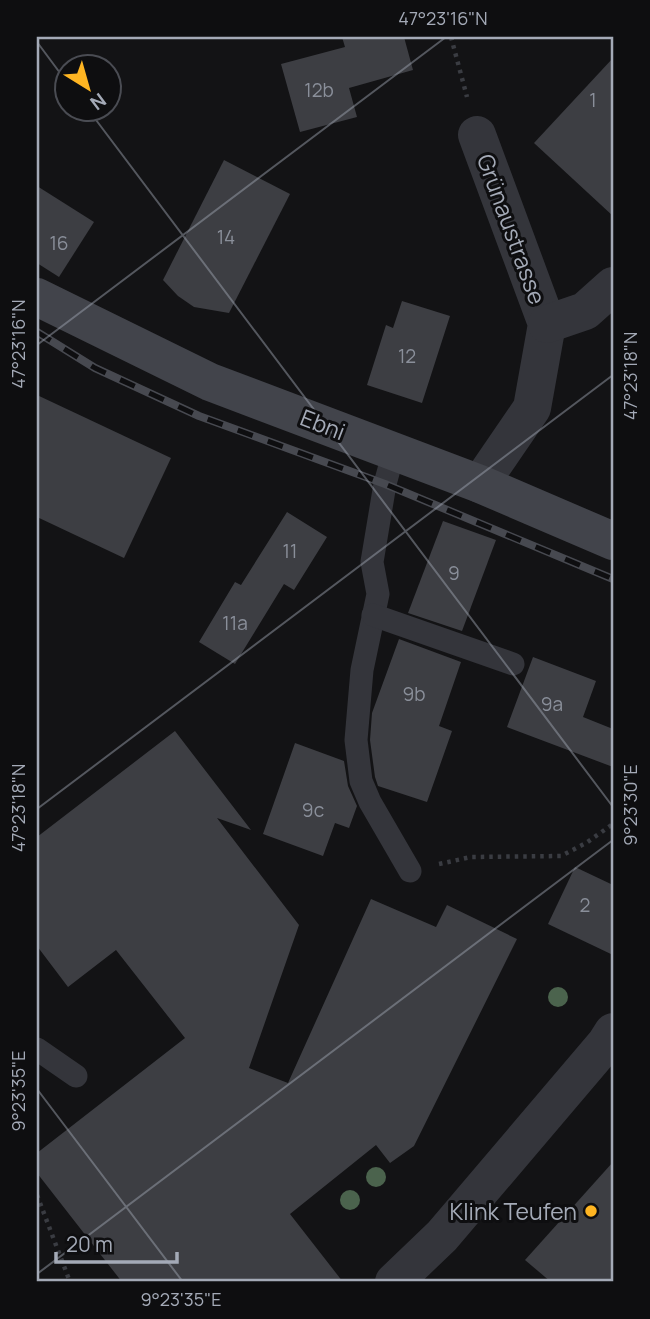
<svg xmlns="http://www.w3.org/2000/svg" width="650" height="1319" viewBox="0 0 650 1319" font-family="Manrope,sans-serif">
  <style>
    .building { fill: #3d3e43 }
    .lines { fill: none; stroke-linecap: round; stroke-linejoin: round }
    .path { stroke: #3a3c42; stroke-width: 4.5; stroke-dasharray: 3.5 5; stroke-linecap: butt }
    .service { stroke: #34353b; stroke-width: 23 }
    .minor { stroke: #34353b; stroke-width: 38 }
    .secondary { stroke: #42444b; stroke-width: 38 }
    .rail-casing { stroke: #474950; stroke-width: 8 }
    .rail { stroke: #0e0e10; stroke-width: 5; stroke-dasharray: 16; stroke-linecap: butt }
    .tree { fill: #4b634d }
    .ticks { fill: none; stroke: #a4aab7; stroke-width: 2; stroke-opacity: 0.45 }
    .poi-dot { fill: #ffb522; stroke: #0e0e10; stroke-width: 2.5 }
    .labels { text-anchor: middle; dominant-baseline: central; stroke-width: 6; stroke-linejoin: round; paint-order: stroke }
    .number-label { font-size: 19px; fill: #8a8f9a }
    .street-label { font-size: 23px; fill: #a4aab7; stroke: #0e0e10 }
    .poi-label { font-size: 23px; fill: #a4aab7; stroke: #0e0e10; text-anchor: end }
    .neatline { fill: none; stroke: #a4aab7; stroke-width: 2.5 }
    .ticks-label { font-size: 18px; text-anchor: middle; fill: #a4aab7 }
  </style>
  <rect width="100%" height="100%" fill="#131315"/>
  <g class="building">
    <path d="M342,37H404L413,70L349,88L357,117L300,132L281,64L345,47Z"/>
    <path d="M613,58V216L534,143Z"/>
    <path d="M224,160L290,194L229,313L194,307L178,296L163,280Z"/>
    <path d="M37,186L94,222L59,277L37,263Z"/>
    <path d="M402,301L450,316L422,403L367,385L386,325L393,328Z"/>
    <path d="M37,395L171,458L124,558L37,517Z"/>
    <path d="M287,512L327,537L294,590L284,584L235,664L199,642L235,582L241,585Z"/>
    <path d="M443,521L496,540L462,631L408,613Z"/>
    <path d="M399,639L461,662L439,726L452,731L427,802L378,786L375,777L370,740L372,713Z"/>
    <path d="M533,657L596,681L583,717L613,729V767L507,727Z"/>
    <path d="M175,731L251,830L217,818L299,925L249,1068L288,1083L371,899L436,927L447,905L517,939L414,1146L390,1163L376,1145L290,1214L343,1282H122L37,1173V1153L185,1038L116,950L68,987L37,946V837Z"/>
    <path d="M295,743L344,761L348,786L357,806L349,828L335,823L323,856L263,834Z"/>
    <path d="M575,867L613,885V955L548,924Z"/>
    <path d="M613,1162V1282H551L525,1260Z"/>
  </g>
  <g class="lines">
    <g class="path">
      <path d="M451,37L467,97"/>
      <path d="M439,864L471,857L561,856L586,843L613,824"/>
      <path d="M37,1195L70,1282"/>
    </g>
    <g class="service">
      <path d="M394,451L385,484L372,562L378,594L362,670L356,740L361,781L370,802L410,871"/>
      <path d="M373,615L513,664"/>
      <path d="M37,1049L76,1076"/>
    </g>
    <g class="minor">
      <path d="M477,135L547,324L532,408L480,484"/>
      <path d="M547,324L585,311L613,286"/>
      <path d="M394,1282L442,1236L606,1043L613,1032"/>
    </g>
    <path class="secondary" d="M37,297L210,382L480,484L613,541"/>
    <defs>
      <path id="rail" d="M37,332L95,368L199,416L385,484L613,579"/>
    </defs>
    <use href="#rail" class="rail-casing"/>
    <use href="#rail" class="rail"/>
  </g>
  <g class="tree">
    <circle cx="558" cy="997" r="10"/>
    <circle cx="376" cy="1177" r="10"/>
    <circle cx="350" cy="1200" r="10"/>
  </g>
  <path class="ticks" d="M37,42L66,81M87,108L613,807M37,345L446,37M37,809L613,375M37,1089L183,1282M37,1274L613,840"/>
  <circle class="poi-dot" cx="591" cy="1211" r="7"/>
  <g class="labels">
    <g class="number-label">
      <text x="319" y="90">12b</text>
      <text x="593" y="100">1</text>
      <text x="226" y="237">14</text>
      <text x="59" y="243">16</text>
      <text x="407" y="356">12</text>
      <text x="290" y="551">11</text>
      <text x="454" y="573">9</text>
      <text x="235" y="623">11a</text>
      <text x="414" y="694">9b</text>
      <text x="552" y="704">9a</text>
      <text x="313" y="810">9c</text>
      <text x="585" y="905">2</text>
    </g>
    <g class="street-label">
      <text transform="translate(512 229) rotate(70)">Grünaustrasse</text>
      <text transform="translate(323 424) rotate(21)">Ebni</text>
    </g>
    <g class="poi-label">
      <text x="577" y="1211">Klink Teufen</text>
    </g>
  </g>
  <rect width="650" height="1319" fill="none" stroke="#0e0e10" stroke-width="77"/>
  <g transform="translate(88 88) rotate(143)"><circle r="33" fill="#0e0e10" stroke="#4a4c53" stroke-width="2"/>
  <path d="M0-5L12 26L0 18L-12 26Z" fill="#ffb522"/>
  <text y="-10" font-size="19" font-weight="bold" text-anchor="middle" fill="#a4aab7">N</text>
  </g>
  <path d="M56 1252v10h121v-10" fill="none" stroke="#a4aab7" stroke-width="3.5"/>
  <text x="66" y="1252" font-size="21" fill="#a4aab7" stroke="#0e0e10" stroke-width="5" paint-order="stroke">20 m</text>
  <rect x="38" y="38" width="574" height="1242" class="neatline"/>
  <g class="ticks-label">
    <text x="443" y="25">47°23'16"N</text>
    <text transform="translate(19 344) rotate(-90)" y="6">47°23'16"N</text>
    <text transform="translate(631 376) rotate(-90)" y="6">47°23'18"N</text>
    <text transform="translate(631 805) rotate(-90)" y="6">9°23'30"E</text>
    <text transform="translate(19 808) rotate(-90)" y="6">47°23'18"N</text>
    <text transform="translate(19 1091) rotate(-90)" y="6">9°23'35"E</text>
    <text x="181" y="1306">9°23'35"E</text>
  </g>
</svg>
